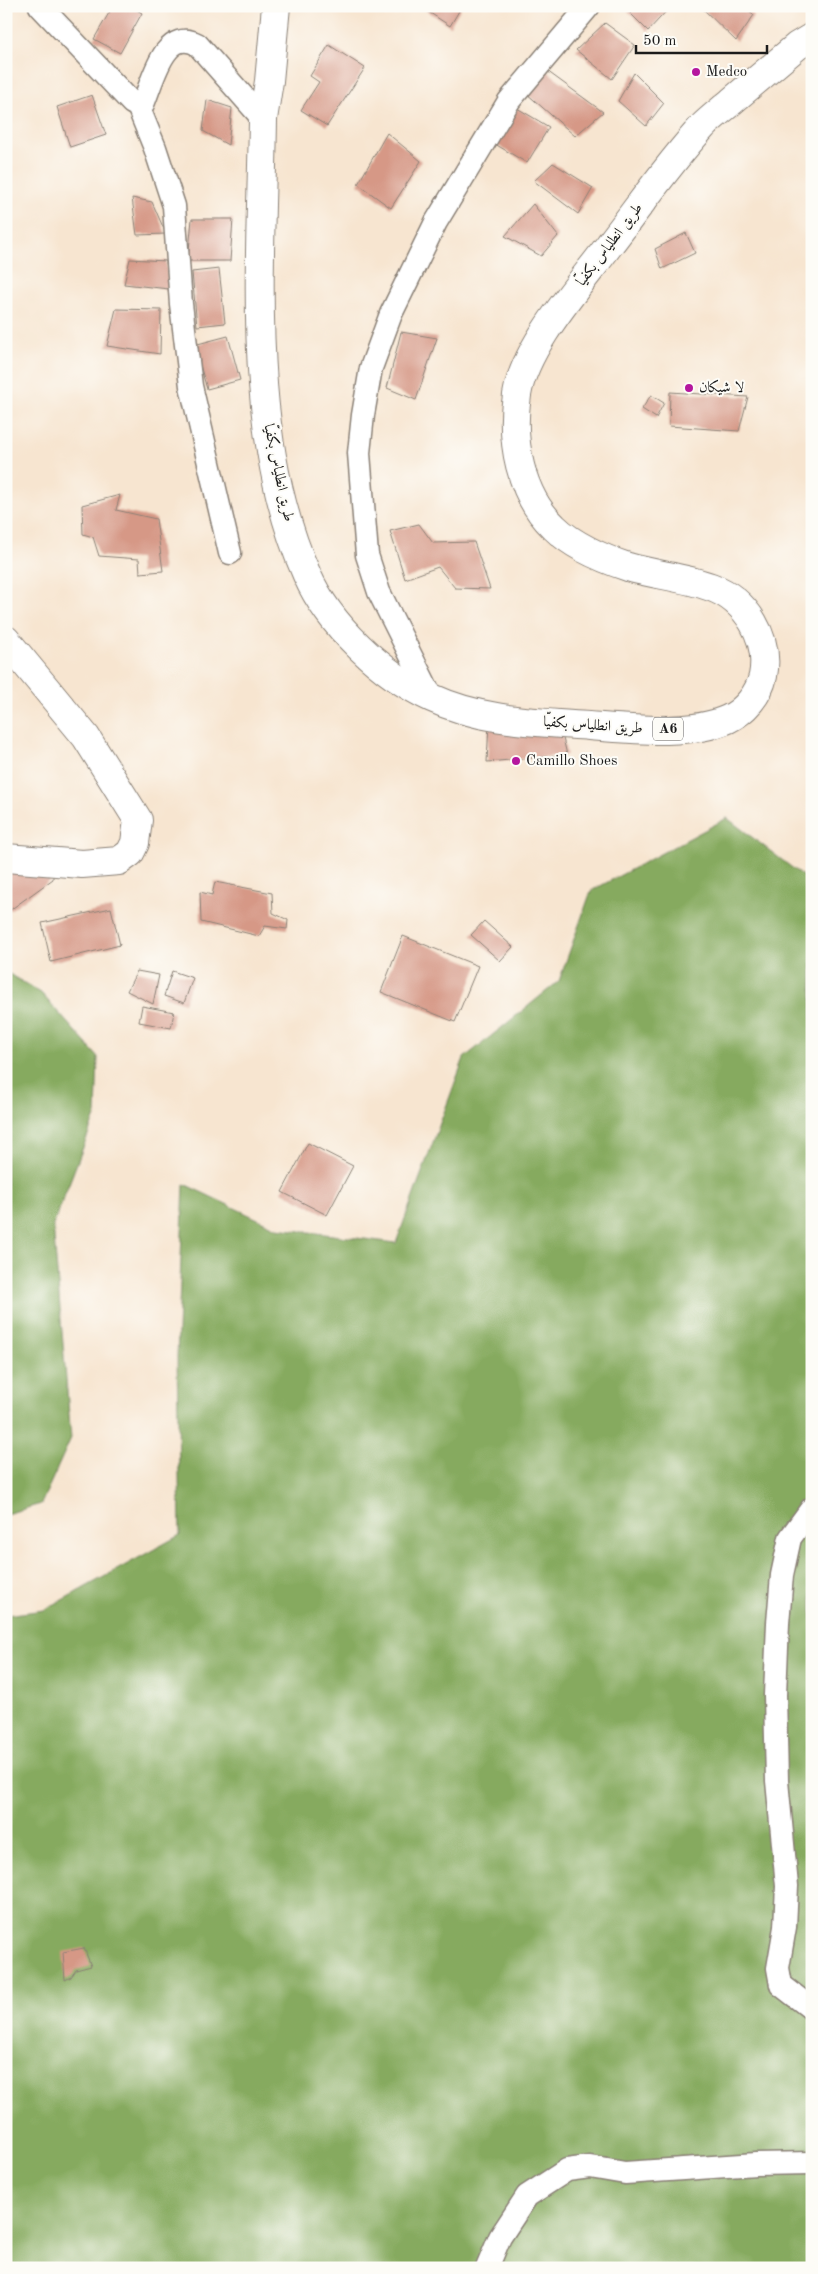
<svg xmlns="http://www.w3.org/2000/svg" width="818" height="2274" viewBox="0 0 818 2274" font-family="'Old Standard TT',Amiri,serif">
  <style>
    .forest { fill: #86aa5f; stroke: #51633e }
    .building { fill: #d69886 }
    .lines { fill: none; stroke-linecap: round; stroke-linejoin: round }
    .minor-casing { stroke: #8a8076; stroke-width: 25 }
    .major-casing { stroke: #8a8076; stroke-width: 30 }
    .highway-casing { stroke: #8a8076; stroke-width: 30 }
    .minor { stroke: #fff; stroke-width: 22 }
    .major { stroke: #fff; stroke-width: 28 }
    .highway { stroke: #fff; stroke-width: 28 }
    .poi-dot { fill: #b5179e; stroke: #fdfcf7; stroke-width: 2 }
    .labels { text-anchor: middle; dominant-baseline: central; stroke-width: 4; stroke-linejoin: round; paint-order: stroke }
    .shield { fill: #fdfcf7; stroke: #605f5e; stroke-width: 1 }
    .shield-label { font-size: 14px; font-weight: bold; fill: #1c1c1c }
    .poi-label { font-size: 15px; fill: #1c1c1c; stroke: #fdfcf7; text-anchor: start }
    .street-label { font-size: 15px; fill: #1c1c1c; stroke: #fdfcf7 }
  </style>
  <rect width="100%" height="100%" fill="#fdfcf7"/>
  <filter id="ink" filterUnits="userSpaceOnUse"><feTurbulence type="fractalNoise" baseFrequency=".02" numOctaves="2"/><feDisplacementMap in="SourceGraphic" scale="10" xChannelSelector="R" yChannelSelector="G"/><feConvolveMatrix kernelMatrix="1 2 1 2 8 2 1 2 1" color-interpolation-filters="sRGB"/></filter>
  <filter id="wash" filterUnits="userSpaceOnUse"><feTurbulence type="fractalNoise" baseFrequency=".0096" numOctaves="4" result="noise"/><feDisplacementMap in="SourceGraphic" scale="20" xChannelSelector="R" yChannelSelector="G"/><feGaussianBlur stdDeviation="1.12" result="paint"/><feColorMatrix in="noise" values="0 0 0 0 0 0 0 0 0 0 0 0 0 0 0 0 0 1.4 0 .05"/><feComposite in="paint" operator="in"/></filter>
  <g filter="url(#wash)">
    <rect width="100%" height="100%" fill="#f7e5d0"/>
    <g class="forest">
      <path d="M727,818L812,883V2268H6V1615L44,1610L180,1535L177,1356L184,1184L277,1228L396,1243L464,1058L559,981L591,891Z"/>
      <path d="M6,972L41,993L98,1057L96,1114L53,1225L71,1438L41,1504L6,1514Z"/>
    </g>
    <g id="blocks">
      <g class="building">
        <path d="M113,6H130L142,13L120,53L94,39Z"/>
        <path d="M426,6H462L450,26L424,9Z"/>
        <path d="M623,6H671L648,31Z"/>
        <path d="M700,6H744L754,15L736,41Z"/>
        <path d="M605,23L635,45L612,79L576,50Z"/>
        <path d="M329,45L365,68L327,126L301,110L319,82L310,76Z"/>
        <path d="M547,71L603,112L575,136L526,93Z"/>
        <path d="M634,73L664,103L646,126L618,101Z"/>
        <path d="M92,95L106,135L70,147L57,107Z"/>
        <path d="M207,100L232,108L228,145L203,131Z"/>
        <path d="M517,108L549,127L527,163L495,144Z"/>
        <path d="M387,133L421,161L391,208L358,184Z"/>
        <path d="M553,163L593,188L578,214L534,181Z"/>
        <path d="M132,198L152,202L166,234L137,235Z"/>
        <path d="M533,204L558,236L541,256L505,236Z"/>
        <path d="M192,219H233L230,261H188Z"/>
        <path d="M686,233L695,253L662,269L655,249Z"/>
        <path d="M130,259L166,261L169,289L124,284Z"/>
        <path d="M219,269L225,323L197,326L192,272Z"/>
        <path d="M116,309L161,310L160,354L107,346Z"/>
        <path d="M401,332L437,338L416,400L387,388Z"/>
        <path d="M228,336L240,380L207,389L194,345Z"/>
        <path d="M670,392L748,397L739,431L669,426Z"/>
        <path d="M651,395L664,403L656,418L642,409Z"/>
        <path d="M120,495L116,510L156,519L163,571L140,573L139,559L99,556L93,537L83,534L82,505Z"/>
        <path d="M419,524L433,543L474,542L490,589L455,588L438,567L405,579L390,531Z"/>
        <path d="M489,723L562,734L567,755L487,762Z"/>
        <path d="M53,867V879L6,913V869Z"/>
        <path d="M215,882L272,893L273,913L288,920L287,929L265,926L259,936L201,922L200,892L212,895Z"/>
        <path d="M111,908L120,945L51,962L42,923Z"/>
        <path d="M484,921L513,947L500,961L471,935Z"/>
        <path d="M403,936L478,966L455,1022L381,992Z"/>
        <path d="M137,971L159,975L153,1004L127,991Z"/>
        <path d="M172,971L193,978L184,1003L164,996Z"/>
        <path d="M142,1006L174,1012L171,1028L139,1022Z"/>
        <path d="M308,1143L353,1166L327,1215L282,1192Z"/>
        <path d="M84,1948L91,1966L76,1970L71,1977L65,1980L63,1952Z"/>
      </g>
    </g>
  </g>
  <g filter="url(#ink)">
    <use href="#blocks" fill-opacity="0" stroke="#8a8076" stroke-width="1"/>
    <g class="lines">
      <defs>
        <g id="minor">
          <path d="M40,6L132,103L138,106L143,104C153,81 164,27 197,44L263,119"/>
          <path d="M138,106L155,148L174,206L181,304L191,386L230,553"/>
          <path d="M432,698L379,592L367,555L359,453L363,415L371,368L391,314L436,222L509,101L589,6"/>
          <path d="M812,1508L790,1538L782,1575L778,1623L775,1695L777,1781L787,1886L785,1927L778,1968L781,1985L812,2009"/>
          <path d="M487,2268L500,2237L527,2196L567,2170L590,2167L625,2173L756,2164L812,2163"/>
        </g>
        <path id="major" d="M6,640L86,737L138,820L135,843L130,853L119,861L82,864L6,858"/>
        <path id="highway" d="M276,6L269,81L263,119C261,267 245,437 307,575C329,625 382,675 432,698C481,721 536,722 589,726C630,729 690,736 728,719C745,711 759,694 763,676C770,639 747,600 711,587C684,577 655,575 628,567C604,559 572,545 554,527C520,495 510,440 517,395C525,345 580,285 610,244C640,205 670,162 703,126C712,117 723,109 732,101C753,83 775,65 797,46L812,37"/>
      </defs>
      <use href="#minor" class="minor-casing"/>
      <use href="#major" class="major-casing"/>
      <use href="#highway" class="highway-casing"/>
      <use href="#minor" class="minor"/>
      <use href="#major" class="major"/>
      <use href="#highway" class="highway"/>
    </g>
  </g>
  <g class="poi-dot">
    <circle cx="696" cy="72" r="5"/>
    <circle cx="689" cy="388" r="5"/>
    <circle cx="516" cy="761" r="5"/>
  </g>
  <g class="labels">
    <rect class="shield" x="653" y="717.5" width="30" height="23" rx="4"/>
    <g class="shield-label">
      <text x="668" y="729">A6</text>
    </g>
    <g class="poi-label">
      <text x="706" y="72">Medco</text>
      <text x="699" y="388">لا شيكان</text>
      <text x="526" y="761">Camillo Shoes</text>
    </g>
    <g class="street-label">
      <text transform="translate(610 245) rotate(-53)">طريق انطلياس بكفيّا</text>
      <text transform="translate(278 473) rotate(78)">طريق انطلياس بكفيّا</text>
      <text transform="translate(593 726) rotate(4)">طريق انطلياس بكفيّا</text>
    </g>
  </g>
  <rect width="818" height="2274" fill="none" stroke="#fdfcf7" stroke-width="25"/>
  <path d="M636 45v8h131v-8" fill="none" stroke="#1c1c1c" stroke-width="2.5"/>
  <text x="643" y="45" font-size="15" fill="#1c1c1c" stroke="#fdfcf7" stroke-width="4" paint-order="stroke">50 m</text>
</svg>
